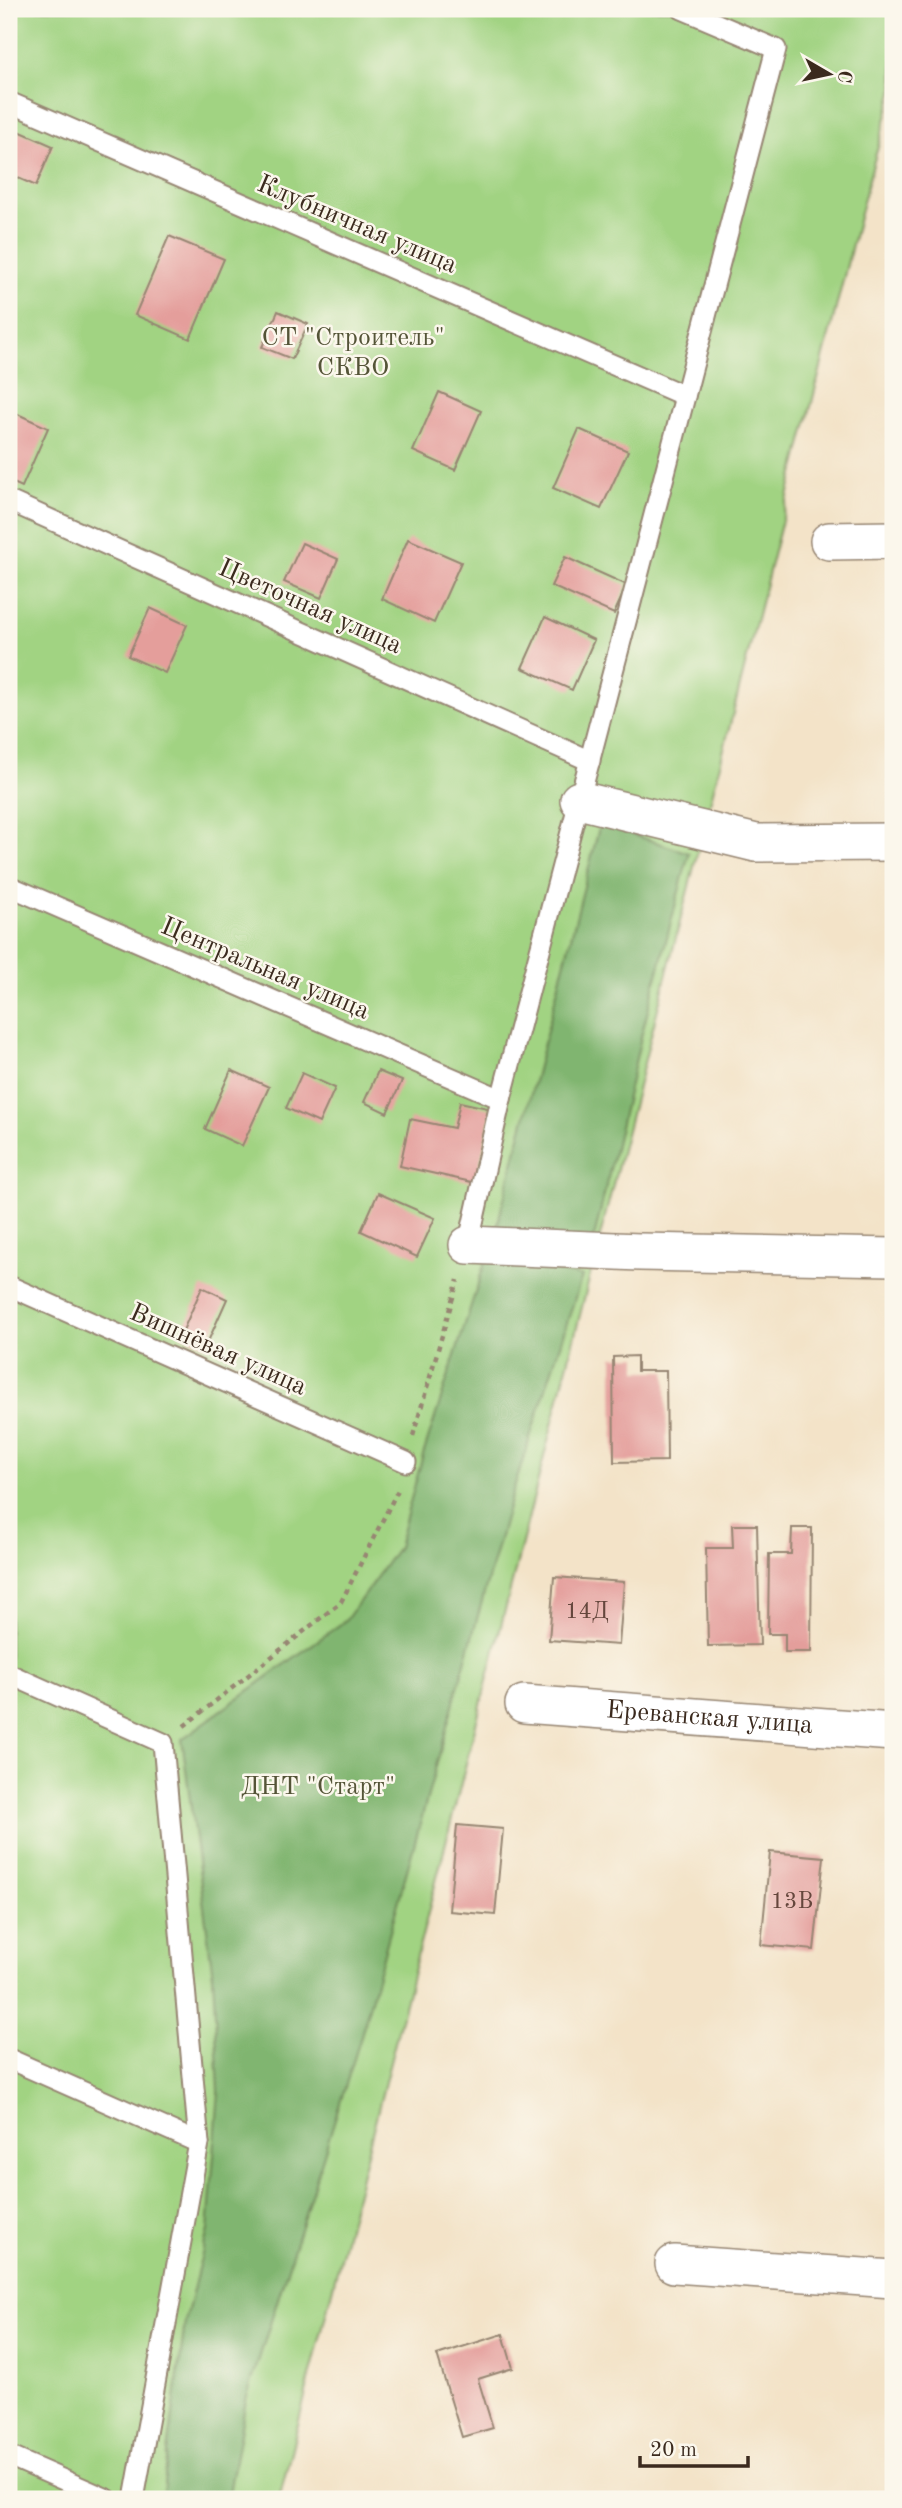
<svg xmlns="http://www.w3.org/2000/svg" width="902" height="2508" viewBox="0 0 902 2508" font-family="'Old Standard TT',serif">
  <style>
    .green { fill: #a1d382; stroke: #6e7e50; stroke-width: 2 }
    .forest { fill: #80b570; stroke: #5e7047; stroke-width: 2 }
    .building { fill: #e49e9b }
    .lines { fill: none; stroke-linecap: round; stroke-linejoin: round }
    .service-casing { stroke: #978673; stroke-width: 23 }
    .minor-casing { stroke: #978673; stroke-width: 40 }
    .path { stroke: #978673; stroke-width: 4.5; stroke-dasharray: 5 5; stroke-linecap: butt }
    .service { stroke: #fff; stroke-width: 19 }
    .minor { stroke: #fff; stroke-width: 37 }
    .labels { text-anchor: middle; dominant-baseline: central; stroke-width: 5; stroke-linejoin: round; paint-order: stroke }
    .number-label { font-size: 23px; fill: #65473d }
    .street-label { font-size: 26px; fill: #3b2a1e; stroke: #fbf7ec }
    .park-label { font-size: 26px; fill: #545437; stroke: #fbf7ec }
  </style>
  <rect width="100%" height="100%" fill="#fbf7ec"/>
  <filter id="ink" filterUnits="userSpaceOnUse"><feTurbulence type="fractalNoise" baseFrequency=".0143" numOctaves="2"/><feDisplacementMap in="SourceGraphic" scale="14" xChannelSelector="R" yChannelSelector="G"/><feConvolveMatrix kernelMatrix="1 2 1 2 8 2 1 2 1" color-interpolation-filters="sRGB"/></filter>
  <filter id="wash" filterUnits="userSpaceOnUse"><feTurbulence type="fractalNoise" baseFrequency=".00686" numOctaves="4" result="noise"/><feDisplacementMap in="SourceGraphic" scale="28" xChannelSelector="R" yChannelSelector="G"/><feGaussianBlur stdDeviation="1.57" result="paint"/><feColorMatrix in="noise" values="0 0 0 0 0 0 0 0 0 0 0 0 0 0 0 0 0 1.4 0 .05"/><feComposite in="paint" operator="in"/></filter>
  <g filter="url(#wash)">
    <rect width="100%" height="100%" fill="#f3e3c8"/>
    <path class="green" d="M9,9H893V92L866,190L279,2499H9Z"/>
    <g class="forest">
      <path d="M600,824L689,853L641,1037L591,1251L495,1234Z"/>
      <path d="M486,1259L582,1276L511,1497L359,2043L246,2400L228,2499H162L185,2322L208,2230L219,2091L213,1976L182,1739L346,1620L398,1547L423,1455Z"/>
    </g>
    <g id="blocks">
      <g class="building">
        <path d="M12,128L53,146L36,186L9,174V136Z"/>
        <path d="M169,236L224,259L190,339L135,315Z"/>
        <path d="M278,311L308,324L292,359L262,347Z"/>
        <path d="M439,392L481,411L455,470L413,451Z"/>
        <path d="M9,410L48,428L22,487L9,481Z"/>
        <path d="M579,429L628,451L601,509L553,488Z"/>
        <path d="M408,539L461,562L434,623L382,599Z"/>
        <path d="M302,543L338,559L321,598L284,582Z"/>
        <path d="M565,557L627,585L614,614L551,586Z"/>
        <path d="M150,608L187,625L165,673L128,656Z"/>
        <path d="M545,617L594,640L572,690L522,668Z"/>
        <path d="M231,1070L269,1087L242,1146L205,1129Z"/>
        <path d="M378,1071L402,1081L387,1113L364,1102Z"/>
        <path d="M302,1073L335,1088L319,1123L286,1108Z"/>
        <path d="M460,1102L492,1109L476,1183L400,1166L410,1119L454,1128Z"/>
        <path d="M378,1193L435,1218L417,1257L361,1231Z"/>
        <path d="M202,1287L227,1299L206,1346L181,1335Z"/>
        <path d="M637,1356V1371H666L667,1461L614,1462L613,1357Z"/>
        <path d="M732,1525H757L760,1645L708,1646L706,1548H733Z"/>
        <path d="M792,1528H812L811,1652H785V1634H768L769,1554H791Z"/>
        <path d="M554,1577L624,1582L619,1645L549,1640Z"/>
        <path d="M457,1825L503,1829L495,1915L449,1911Z"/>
        <path d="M770,1852L824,1857L814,1950L761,1945Z"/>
        <path d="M503,2334L513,2368L478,2379L493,2428L462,2437L437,2355Z"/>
      </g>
    </g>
  </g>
  <g filter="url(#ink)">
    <use href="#blocks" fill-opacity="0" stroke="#978673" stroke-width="2"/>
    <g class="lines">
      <defs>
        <g id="service">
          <path d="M9,102L685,396"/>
          <path d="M9,501L590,761"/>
          <path d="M9,886L501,1099"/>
          <path d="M468,1245L501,1099L776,49L682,9"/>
          <path d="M9,1286L406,1462"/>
          <path d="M9,1674L163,1743L199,2143L134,2499"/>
          <path d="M9,2059L199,2143"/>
          <path d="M9,2456L107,2499"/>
        </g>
        <g id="minor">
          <path d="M829,541L893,540"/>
          <path d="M579,800L756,843L893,842"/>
          <path d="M468,1245L640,1252L893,1257"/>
          <path id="s1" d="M524,1704L893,1732"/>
          <path d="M674,2264L893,2279"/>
        </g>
      </defs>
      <use href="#service" class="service-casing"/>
      <use href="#minor" class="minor-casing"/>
      <g class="path">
        <path d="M413,1436L458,1280"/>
        <path d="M184,1726L341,1602L399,1488"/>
      </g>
      <use href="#service" class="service"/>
      <use href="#minor" class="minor"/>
    </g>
  </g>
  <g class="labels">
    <g class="number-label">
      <text x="587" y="1611">14Д</text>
      <text x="792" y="1901">13В</text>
    </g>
    <g class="street-label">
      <text transform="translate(357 225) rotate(23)">Клубничная улица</text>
      <text transform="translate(310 607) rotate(24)">Цветочная улица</text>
      <text transform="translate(265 969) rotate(23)">Центральная улица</text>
      <text transform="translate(218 1350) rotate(24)">Вишнёвая улица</text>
      <text stroke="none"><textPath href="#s1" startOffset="186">Ереванская улица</textPath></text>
    </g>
    <g class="park-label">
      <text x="353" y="338">СТ "Строитель"<tspan x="353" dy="30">СКВО</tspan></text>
      <text x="318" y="1787">ДНТ "Старт"</text>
    </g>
  </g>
  <rect width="902" height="2508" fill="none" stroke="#fbf7ec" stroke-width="35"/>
  <g transform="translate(829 74) rotate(99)" stroke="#fbf7ec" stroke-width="5" paint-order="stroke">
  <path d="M0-5L12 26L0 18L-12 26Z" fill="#3b2a1e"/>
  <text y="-10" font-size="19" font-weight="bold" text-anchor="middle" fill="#3b2a1e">С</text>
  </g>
  <path d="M640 2456v10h108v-10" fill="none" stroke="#3b2a1e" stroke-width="3.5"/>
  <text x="650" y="2456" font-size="21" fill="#3b2a1e" stroke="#fbf7ec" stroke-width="5" paint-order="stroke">20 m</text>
</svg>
